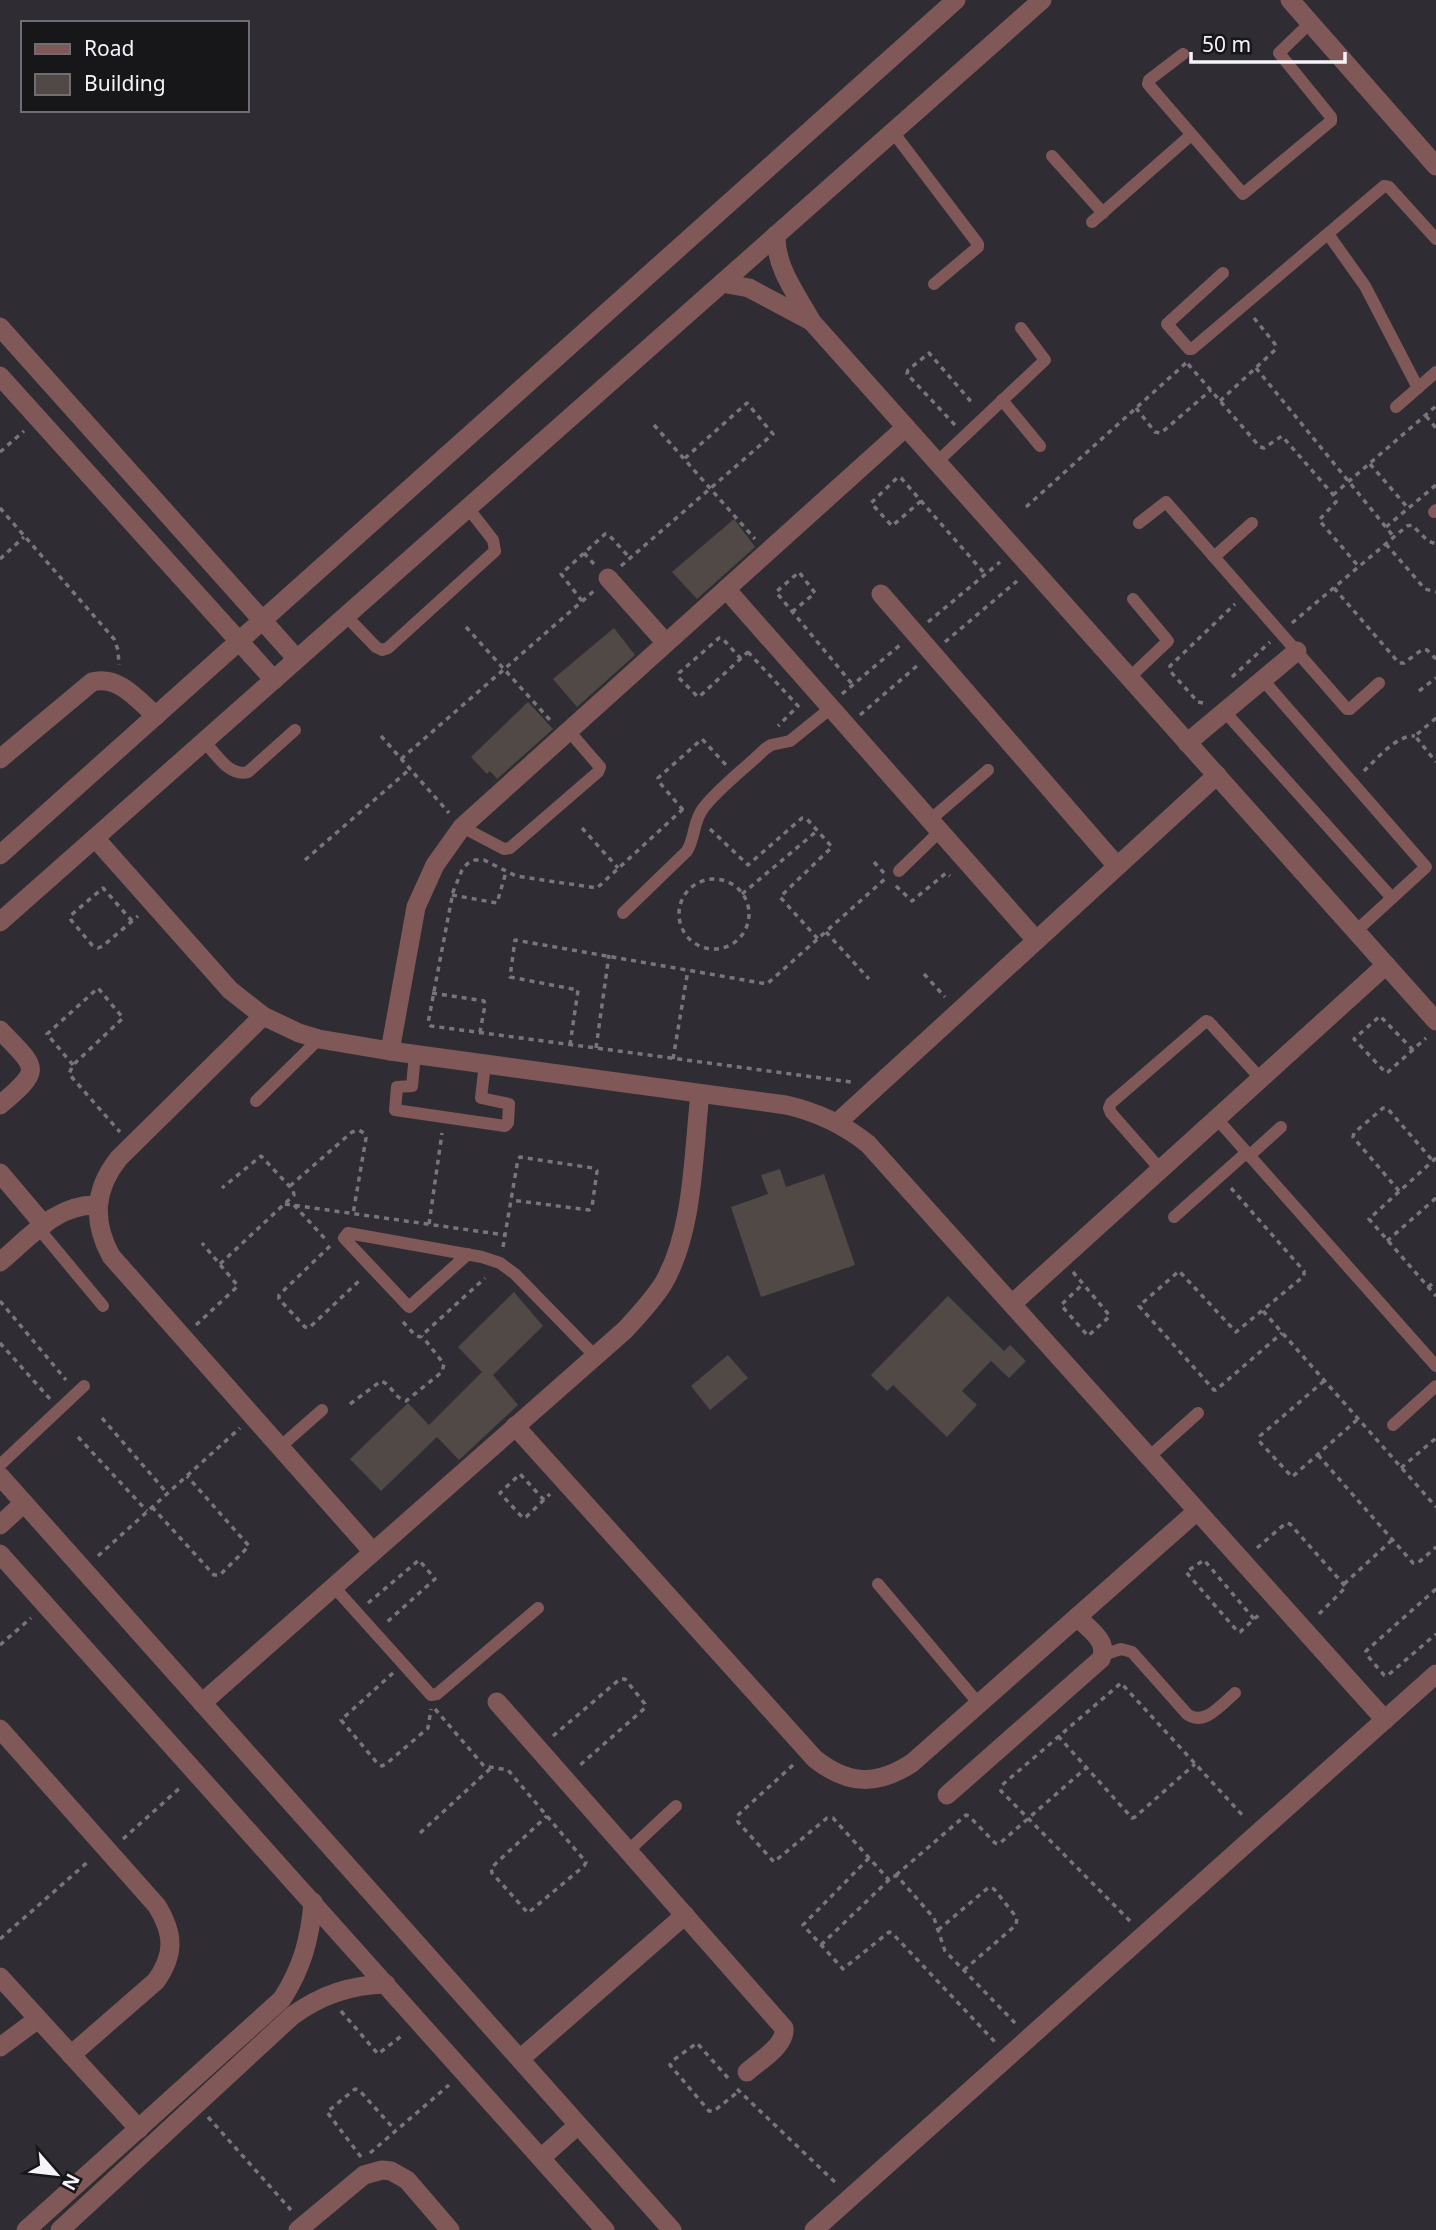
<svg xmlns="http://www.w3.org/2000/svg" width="1436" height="2230" viewBox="0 0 1436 2230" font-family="'Noto Sans',sans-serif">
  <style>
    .building { fill: #504945 }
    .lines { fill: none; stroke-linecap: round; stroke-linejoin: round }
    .path { stroke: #78767b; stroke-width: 3.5; stroke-dasharray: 5 5; stroke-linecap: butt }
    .service { stroke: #815858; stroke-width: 12 }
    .minor { stroke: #815858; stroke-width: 19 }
  </style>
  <rect width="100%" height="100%" fill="#2f2d33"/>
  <g class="building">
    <path d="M734,519L755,547L697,599L672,572Z"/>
    <path d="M614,628L635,655L577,707L553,679Z"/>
    <path d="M528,702L553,729L497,779L490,771L487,774L471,757Z"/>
    <path d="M780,1169L786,1187L824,1174L855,1265L761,1297L731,1207L768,1194L761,1175Z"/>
    <path d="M514,1292L543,1326L493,1375L518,1405L459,1460L437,1437L381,1491L350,1459L408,1403L429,1425L482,1372L458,1347Z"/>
    <path d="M948,1296L1004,1351L1010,1345L1026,1361L1009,1378L991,1361L962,1391L977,1405L947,1437L893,1385L887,1391L871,1375Z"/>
    <path d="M728,1355L748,1378L710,1410L691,1386Z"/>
  </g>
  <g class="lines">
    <g class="path">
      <path d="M1188,364L1260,447L1264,448L1282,436L1336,498V502L1319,520L1359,567"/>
      <path d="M1256,368L1394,537"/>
      <path d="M1220,401L1276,349L1275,344L1254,318"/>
      <path d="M1136,408L1155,432L1161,433L1211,390"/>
      <path d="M1426,416L1436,428"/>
      <path d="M654,425L755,539"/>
      <path d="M955,425L907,374L908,370L929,353L974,405"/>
      <path d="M0,452L24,431"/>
      <path d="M1370,464L1408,508"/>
      <path d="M1333,495L1436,406"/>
      <path d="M921,501L892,526L871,503L898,477L901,478L985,574"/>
      <path d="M1026,507L1186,363"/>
      <path d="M0,508L114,639L118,650L119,665"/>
      <path d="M1386,527L1436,485"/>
      <path d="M1386,544L1425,589L1436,592"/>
      <path d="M584,553L594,564"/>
      <path d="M0,559L24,537"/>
      <path d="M621,566L773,434L747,403L684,459"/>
      <path d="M1334,588L1399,663H1404L1423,649L1427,650L1436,659"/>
      <path d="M582,601L561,574L605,534H608L630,558"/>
      <path d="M792,612L815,593L799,572L776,592L853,685"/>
      <path d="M928,622L1000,562"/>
      <path d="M1292,623L1407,526L1412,525L1428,541L1436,544"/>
      <path d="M466,627L550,720"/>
      <path d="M945,642L1017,581"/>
      <path d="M748,652L798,706L778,726"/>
      <path d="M741,659L722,638H719L679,673L678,677L698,697L700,696L749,651"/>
      <path d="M1232,677L1270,642"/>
      <path d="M1419,691L1436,678"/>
      <path d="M842,694L900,645"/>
      <path d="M1203,703L1198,702L1170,671V666L1235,604"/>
      <path d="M860,715L918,665"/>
      <path d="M1436,718L1415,736L1436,762"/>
      <path d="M381,736L449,813"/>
      <path d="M401,759L595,590"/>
      <path d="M1364,771C1377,759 1396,735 1415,736"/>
      <path d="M683,809L597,888L516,876L484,860H475L467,864L462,870L453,892L428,1023L431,1026L851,1082"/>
      <path d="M683,810L659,782L658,778L702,739L726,765"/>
      <path d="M582,828L618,868"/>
      <path d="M710,829L748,865L802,818H806L832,847L780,897L818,939"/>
      <path d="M305,860L410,769"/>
      <path d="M874,862L884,873"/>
      <circle cx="714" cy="914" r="35"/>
      <path d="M896,886L912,901L946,873L950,876"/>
      <path d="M742,894L818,830"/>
      <path d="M452,895L497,903L506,872"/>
      <path d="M132,921L103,888L70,916L71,920L92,945L98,948L103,946L138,916"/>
      <path d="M826,932L869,979"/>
      <path d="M924,974L945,997"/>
      <path d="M432,993L484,1001L485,1005L480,1032"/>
      <path d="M570,1045L578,990L510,977L515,940L767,984L886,878"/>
      <path d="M596,1048L609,955"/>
      <path d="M1413,1050L1380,1016L1354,1039L1386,1073L1388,1072L1426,1038"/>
      <path d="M673,1059L688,970"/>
      <path d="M73,1065L47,1034L98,988L123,1018L73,1065L69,1074L120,1132"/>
      <path d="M1436,1158L1369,1219L1436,1296"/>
      <path d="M290,1186L352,1132L359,1130L365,1134L366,1138L353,1214"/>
      <path d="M1231,1188L1304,1271V1276L1236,1332L1179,1271L1139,1306L1214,1390H1216L1282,1333"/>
      <path d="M1399,1191L1353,1137L1354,1133L1383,1108H1387L1433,1161"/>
      <path d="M285,1204L505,1235"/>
      <path d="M294,1205L328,1242"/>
      <path d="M429,1224L442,1133"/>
      <path d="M1387,1241L1436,1198"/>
      <path d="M330,1246L279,1295V1299L305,1327L309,1328L360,1280"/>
      <path d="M503,1247L518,1159L520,1157L593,1168L597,1171L592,1207L589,1210L511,1200"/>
      <path d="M220,1264L294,1195L293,1190L261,1156L222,1188"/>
      <path d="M1073,1272L1110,1316L1088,1336L1061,1305L1083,1284"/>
      <path d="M1428,1287L1436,1281"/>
      <path d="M0,1301L66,1380"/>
      <path d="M1263,1311L1436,1507"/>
      <path d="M403,1322L415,1335L420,1337L485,1278"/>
      <path d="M196,1325L238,1286L202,1243"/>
      <path d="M0,1343L50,1399"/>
      <path d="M1324,1381L1260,1436L1259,1441L1292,1477L1358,1419"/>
      <path d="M350,1404L381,1381C392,1385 394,1398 406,1401L442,1372L444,1364L422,1336"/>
      <path d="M102,1418L167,1493"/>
      <path d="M78,1437L147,1511"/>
      <path d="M1318,1455L1413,1563H1418L1436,1547"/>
      <path d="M1401,1468L1436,1438"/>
      <path d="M544,1500L520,1474L500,1493L523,1518L526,1517L550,1494"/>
      <path d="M152,1507L214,1575H220L249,1546L187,1476"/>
      <path d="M1257,1548L1286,1523L1290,1524L1346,1587L1318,1615"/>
      <path d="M98,1556L240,1428"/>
      <path d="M1344,1584L1392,1540"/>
      <path d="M1436,1589L1366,1651V1654L1384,1675L1387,1676L1436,1634"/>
      <path d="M368,1603L419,1560L435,1579L387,1622"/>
      <path d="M1254,1619L1204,1560L1186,1572L1238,1632H1240L1262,1612"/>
      <path d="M0,1645L31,1618"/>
      <path d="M393,1673L341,1720L378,1764L382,1766L386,1764L428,1728L431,1709"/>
      <path d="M435,1709L484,1766L508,1770L585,1861L586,1862L584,1866L528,1913L492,1873L491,1868L547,1816"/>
      <path d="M553,1736L620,1679H625L645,1704V1708L579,1766"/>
      <path d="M1058,1736L1132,1818L1135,1817L1195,1764"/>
      <path d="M793,1765L737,1816L738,1822L774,1862L827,1818H833L889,1880"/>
      <path d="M420,1833L491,1768"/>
      <path d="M123,1839L182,1786"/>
      <path d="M869,1858L803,1925L843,1969L889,1932L892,1933L996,2043"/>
      <path d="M896,1875L966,1815L969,1816L995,1843L999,1844L1086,1768"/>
      <path d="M1130,1921L1001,1791V1786L1121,1683L1245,1818"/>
      <path d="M938,1930L989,1887L994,1889L1017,1918L1016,1925L964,1970"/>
      <path d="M0,1939L90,1860"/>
      <path d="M821,1945L893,1876H897L934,1918L945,1951L1017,2025"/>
      <path d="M341,2011L378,2054L404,2034"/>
      <path d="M728,2078L697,2043L672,2061L670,2065L709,2111H714L739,2091"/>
      <path d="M737,2089L838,2185"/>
      <path d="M208,2117L291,2210"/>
      <path d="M370,2153L449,2085"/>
      <path d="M361,2157L327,2112L355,2089L359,2090L395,2130"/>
    </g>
    <g class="service">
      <path d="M1183,54L1149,80L1148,84L1243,194L1331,121V117L1279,53L1310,23"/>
      <path d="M893,132L978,244V247L934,284"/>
      <path d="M1052,156L1103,213"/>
      <path d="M1092,222L1191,135"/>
      <path d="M1328,234L1365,286L1418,388"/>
      <path d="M1223,273L1167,324L1189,349H1192L1384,186L1389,187L1436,239"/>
      <path d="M1002,400L1040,446"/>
      <path d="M1396,407L1436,372"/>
      <path d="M937,462L1045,360L1021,328"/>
      <path d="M1434,512L1436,510"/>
      <path d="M1139,523L1166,502L1347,709H1350L1379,683"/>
      <path d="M1214,557L1252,523"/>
      <path d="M346,616L376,647L382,650L388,648L495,551L493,540L468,508"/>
      <path d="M1129,678L1168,641L1133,599"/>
      <path d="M1263,680L1426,867L1356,931"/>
      <path d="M1225,712L1392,898"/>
      <path d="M204,741C216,754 229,777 248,772L295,730"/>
      <path d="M930,820L988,770"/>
      <path d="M462,827L504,849L510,848L598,772L600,767L568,730"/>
      <path d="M899,871L940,831"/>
      <path d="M623,913L687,851C695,838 693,823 702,810C716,790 747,767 765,749L771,745L790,741L831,708"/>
      <path d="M415,1054L412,1086L397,1087L395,1110L505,1126L508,1123L509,1104L481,1098L485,1064"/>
      <path d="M256,1101L319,1039"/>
      <path d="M1217,1119L1436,1366"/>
      <path d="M1249,1156L1281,1127"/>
      <path d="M1161,1170L1111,1113L1109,1108L1111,1103L1206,1021L1209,1022L1261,1079"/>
      <path d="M1174,1217L1246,1153"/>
      <path d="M39,1229L103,1306"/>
      <path d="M468,1254L409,1307L344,1238L348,1233L482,1257L500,1263L515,1274L595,1356"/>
      <path d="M1393,1425L1436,1386"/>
      <path d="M280,1447L322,1410"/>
      <path d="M1149,1457L1198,1413"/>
      <path d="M0,1465L84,1386"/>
      <path d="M878,1584L979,1704"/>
      <path d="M334,1587L431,1695L437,1694L538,1608"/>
      <path d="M1103,1655L1121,1649L1132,1652L1187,1714C1204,1727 1222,1704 1235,1693"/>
      <path d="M628,1851L676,1806"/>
    </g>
    <g class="minor">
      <path d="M1290,0L1436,166"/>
      <path d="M776,235C775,267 797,295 812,322L1436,1021"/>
      <path d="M722,283L749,288L811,321"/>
      <path d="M0,327L297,659"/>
      <path d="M0,376L274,680"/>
      <path d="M608,578L666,643"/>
      <path d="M726,589L1036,940"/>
      <path d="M881,594L1117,866"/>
      <path d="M1187,743L1297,651"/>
      <path d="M0,759L92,682C119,675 138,700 156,716"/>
      <path d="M95,838L230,990L263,1016L299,1033L319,1039L390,1051L786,1105C817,1112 843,1124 868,1144L1385,1720"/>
      <path d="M0,855L956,0"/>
      <path d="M0,922L1042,0"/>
      <path d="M263,1016L119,1158C94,1189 92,1221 111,1256L373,1552"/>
      <path d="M0,1030C37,1069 44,1068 0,1105"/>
      <path d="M390,1051L416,907L435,865L462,827L906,427"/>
      <path d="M837,1123L1217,775"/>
      <path d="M0,1173L44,1225"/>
      <path d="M0,1262C30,1237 56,1204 97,1205"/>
      <path d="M1012,1304L1386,965"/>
      <path d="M515,1426L815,1759C848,1785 877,1786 912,1763L1197,1511"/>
      <path d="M0,1476L672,2230"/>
      <path d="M0,1525L24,1503"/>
      <path d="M0,1554L605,2230"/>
      <path d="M497,1702L784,2028C786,2046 759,2061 747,2072"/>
      <path d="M202,1703L625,1330C639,1315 652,1301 663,1284C694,1231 693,1154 700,1094"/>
      <path d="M0,1729L157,1906C174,1934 175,1954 156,1981L71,2055"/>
      <path d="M947,1795L1101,1659C1109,1641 1089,1629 1077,1617"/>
      <path d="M0,1977L139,2129"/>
      <path d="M0,2047L38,2019"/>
      <path d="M520,2059L685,1915"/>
      <path d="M541,2158L578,2125"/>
      <path d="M26,2230L282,1999C302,1968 310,1939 313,1902"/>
      <path d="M60,2230L292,2016C321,1995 350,1985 386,1984"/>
      <path d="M298,2230L364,2175L382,2170L391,2171L407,2180L450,2230"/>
      <path d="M814,2230L1436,1674"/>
    </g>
  </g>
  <rect x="21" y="21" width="228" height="91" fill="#171618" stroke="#706e71" stroke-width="2"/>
  <rect x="35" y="44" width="35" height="10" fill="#815858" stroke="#706e71" stroke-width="2"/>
  <text x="84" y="56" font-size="21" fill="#f5f3f7">Road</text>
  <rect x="35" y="74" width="35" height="21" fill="#504945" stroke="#706e71" stroke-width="2"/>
  <text x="84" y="91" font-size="21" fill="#f5f3f7">Building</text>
  <g transform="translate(56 2174) rotate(118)" stroke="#171618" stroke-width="5" paint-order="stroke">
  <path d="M0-5L12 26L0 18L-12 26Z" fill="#f5f3f7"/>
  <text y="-10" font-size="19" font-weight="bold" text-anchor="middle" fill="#f5f3f7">N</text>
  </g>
  <path d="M1191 52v10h154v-10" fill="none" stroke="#f5f3f7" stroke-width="3.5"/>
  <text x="1202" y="52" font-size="21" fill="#f5f3f7" stroke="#171618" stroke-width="5" paint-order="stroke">50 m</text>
</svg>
